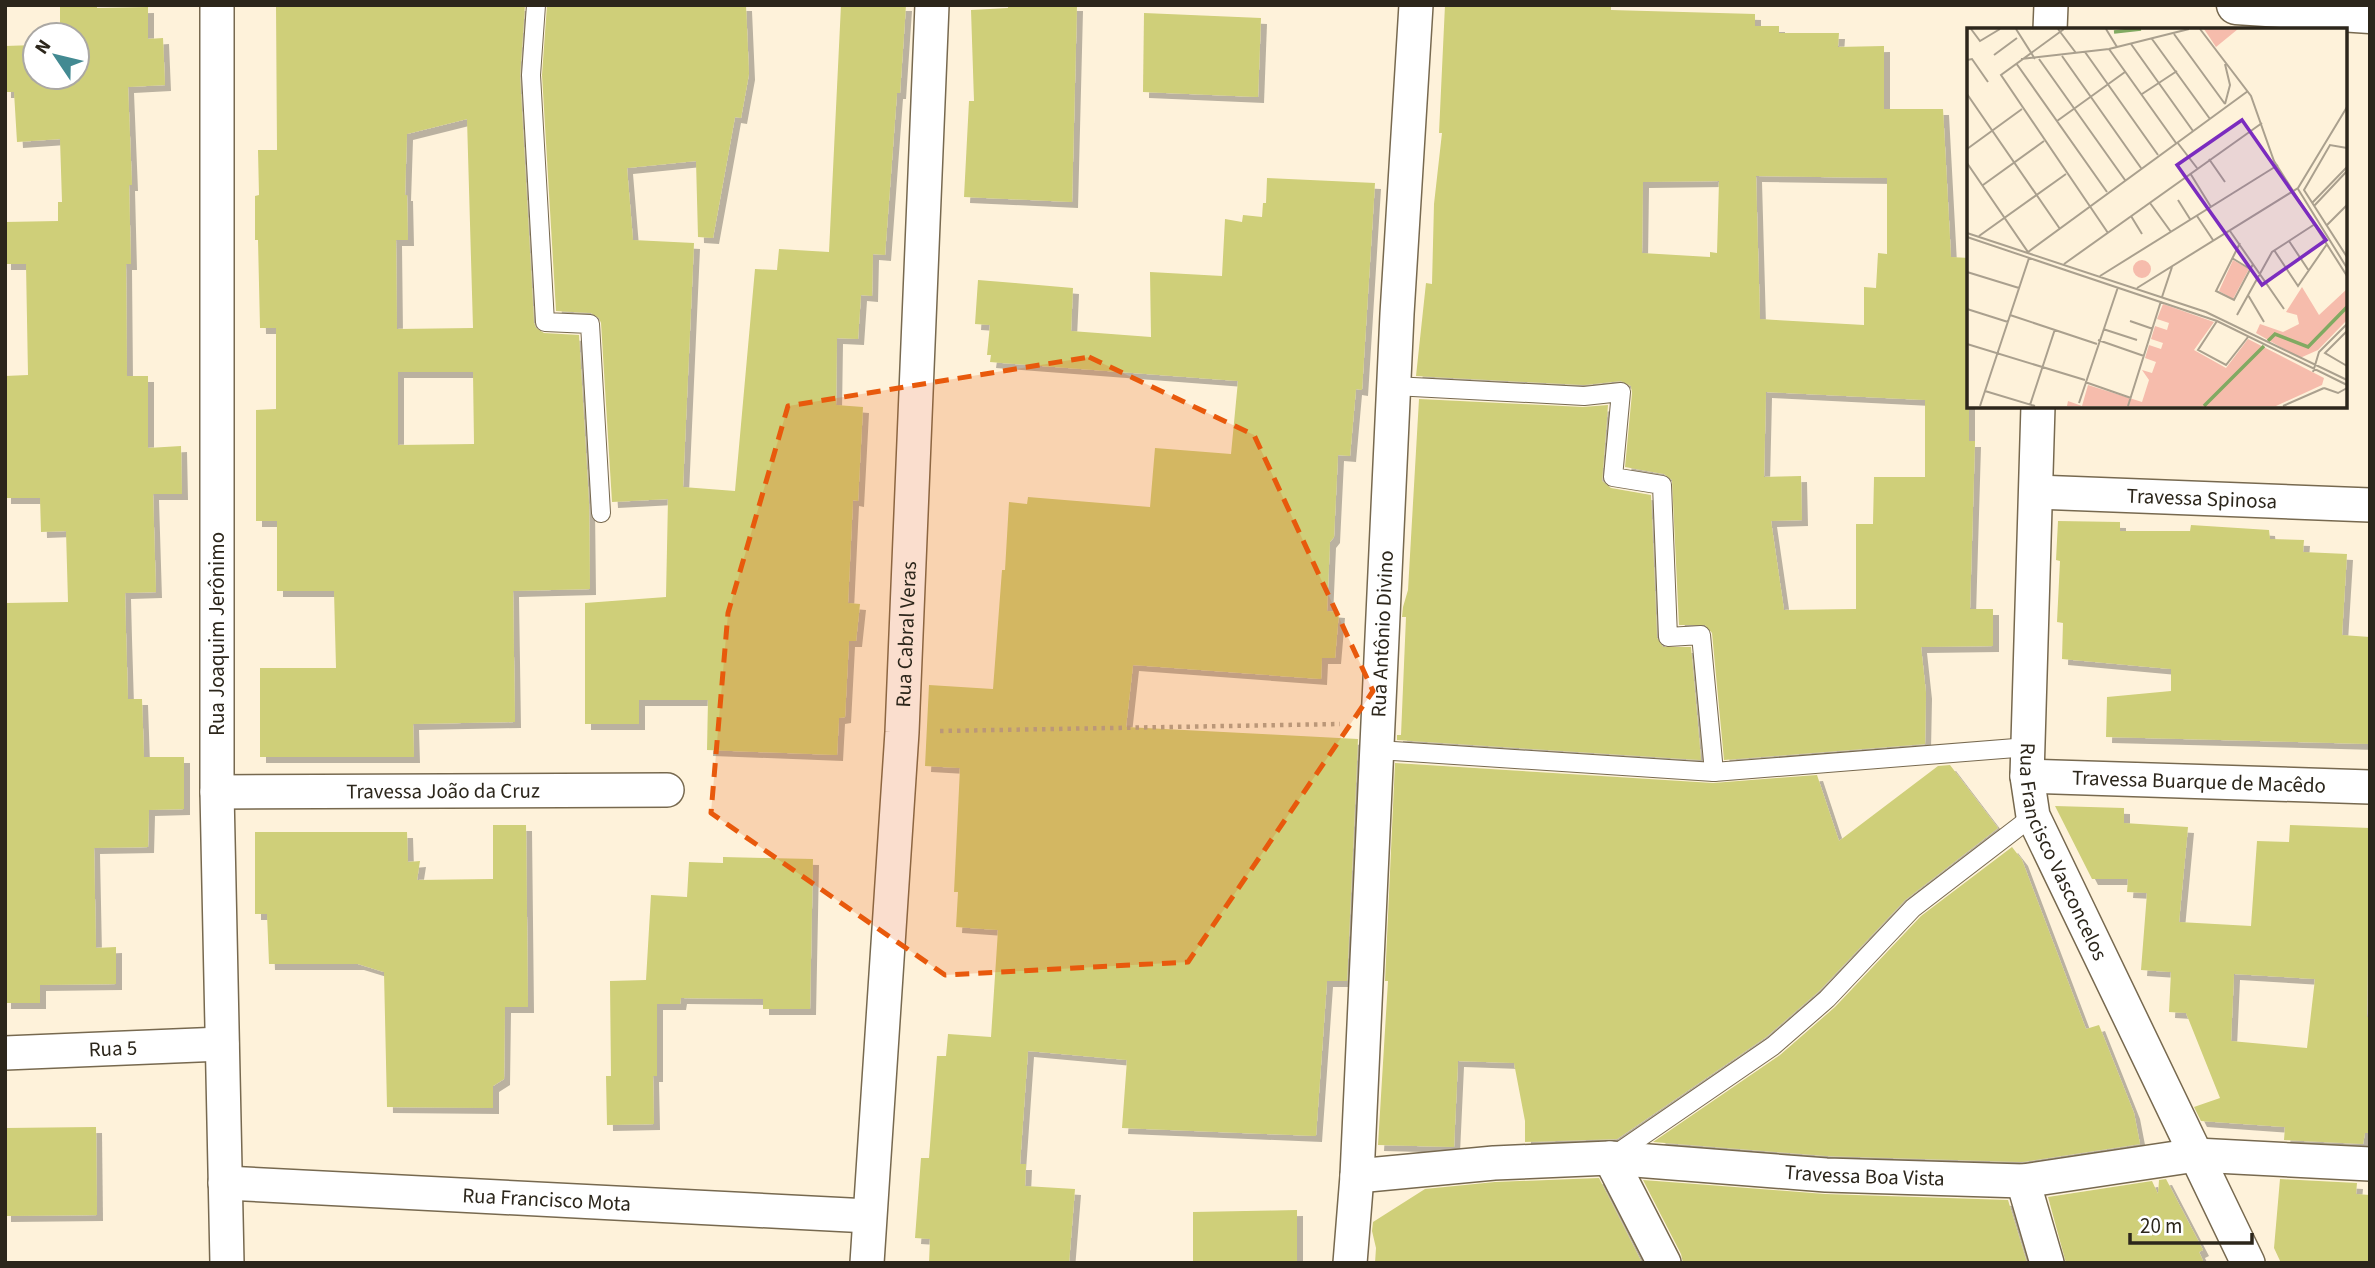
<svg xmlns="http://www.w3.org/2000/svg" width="2375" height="1268" viewBox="0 0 2375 1268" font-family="'Source Sans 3',sans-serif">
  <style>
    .building { fill: #cfcf79; fill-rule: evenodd; filter: url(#shadow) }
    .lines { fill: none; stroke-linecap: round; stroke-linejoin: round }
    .lane-casing { stroke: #77694f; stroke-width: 20 }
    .street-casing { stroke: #77694f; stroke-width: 36 }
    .secondary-casing { stroke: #77694f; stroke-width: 41 }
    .path { stroke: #b1a794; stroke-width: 4.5; stroke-dasharray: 3.5 5; stroke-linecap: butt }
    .lane { stroke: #fff; stroke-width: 18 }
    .street { stroke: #fff; stroke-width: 33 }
    .secondary { stroke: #fff; stroke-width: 38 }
    .marked { fill: #e8590c; fill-opacity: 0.2; stroke: #e8590c; stroke-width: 5; stroke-dasharray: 14 9; stroke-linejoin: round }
    .labels { text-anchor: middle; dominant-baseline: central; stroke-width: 5; stroke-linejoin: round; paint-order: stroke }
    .street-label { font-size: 21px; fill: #2c261b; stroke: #fff }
    .inset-river { fill: none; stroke: #81aa62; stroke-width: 3.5 }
    .inset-road { fill: none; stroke: #aaa08e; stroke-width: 2 }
    .view { fill: #7b2cbf; fill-opacity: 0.15; stroke: #7b2cbf; stroke-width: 3.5 }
    .inset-edge { fill: none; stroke: #2c261b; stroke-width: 3.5 }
  </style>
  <defs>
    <filter id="shadow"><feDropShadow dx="6" dy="6" stdDeviation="0" flood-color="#0004"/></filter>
  </defs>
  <rect width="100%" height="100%" fill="#fef2da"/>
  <g class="building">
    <path d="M60,5H97V8L148,7V39L163,38L165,85L128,87L132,185H129L131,264H126L127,376H148V448L181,446L182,494H153L156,592L125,593L126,633L128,699H142L144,757H184V809L149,810L148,847L94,848L96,948L116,947V984L40,985V1003H5V603L68,602L66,531L41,532L40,498H5V376L28,375L26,264H5V222L58,221V202H62L60,139L17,142L14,92H5V46L35,45V77H77V35H60Z"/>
    <path d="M276,5H525L520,76L534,323L536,328L544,333L579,335L589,503L590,589L513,591L515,722L413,724L414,757H260V668H336L334,591H277V521H256V410L276,409V328H260L258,240H255V196L259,195L258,150H277ZM467,119L473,328L397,329L396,240H408L407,195H405L407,134ZM398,372H473L474,444L398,445Z"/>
    <path d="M547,5H746L749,74L741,118L735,117L713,238L698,237L696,161L627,168L633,240L694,243L683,487L735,491L755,269L777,270L779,249L829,252L841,5H906L900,93H897L885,255L873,254L872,296L861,295L858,339L837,338L836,405L863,407L858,501L853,500L848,603L860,604L856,641H849L845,717L839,718L837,755L707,750L708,700H639V724H585V603L666,597L668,499L612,502L601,323L599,318L591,313L556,311L542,75Z"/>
    <path d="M1008,5H1077L1072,202L964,197L969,101H974L971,10L1008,8Z"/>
    <path d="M1445,5H1611V10L1755,14V26H1779V33H1839L1838,47L1884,46V109H1943L1951,257L1969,258V441H1975L1970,609H1993V646L1921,647L1926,693L1925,744L1724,760L1712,633L1705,625H1679L1672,480L1664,474L1625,467L1632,393L1631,386L1621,381L1584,385L1416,376L1426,283L1432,284L1434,204L1442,133H1439ZM1756,176L1887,178V254L1878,253L1876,288L1864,287V325L1760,319ZM1719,181L1717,253L1710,252V257L1642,253L1643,182ZM1766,392L1925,400V477H1874L1873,524H1856V609L1784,610L1771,521L1802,520L1801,476L1764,477Z"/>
    <path d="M1144,13L1261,18L1258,97L1143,92Z"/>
    <path d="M1267,178L1375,183L1362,390L1356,389L1350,456L1338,455L1334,537L1330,542L1327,611L1339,612L1335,658H1322L1321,679L1133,665L1126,727L1358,739L1347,981H1327L1316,1136L1122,1128L1127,1060L1028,1051L1020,1164H1026L1025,1186L1075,1189L1069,1263L1029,1261V1263H929L930,1239L915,1238L921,1158H929L937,1056H946L948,1034L991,1037L998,930L956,927L958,892H954L960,768L925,766L929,685L993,689L1002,570H1005L1009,502L1027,504L1028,497L1150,507L1155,448L1231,454L1238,381L990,362L991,355H987L990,325L975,324L978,280L1073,288L1071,331L1151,337L1150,272L1222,276L1225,219L1242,222L1243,215L1262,217L1263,203H1266Z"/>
    <path d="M1419,399L1583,407L1608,405L1602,481L1611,488L1651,495L1657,638L1663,647H1691L1701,760L1397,740V735H1401L1406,617H1402L1403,607L1408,590Z"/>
    <path d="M2058,521L2120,522V531H2190L2191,525L2269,530L2270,539L2304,540L2303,552L2347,554L2342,635L2370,637V744L2106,737L2107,697L2171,691V669L2062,659L2063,623L2057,622L2060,561L2056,560Z"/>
    <path d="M1395,763L1713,783L1817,775L1839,841L1938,766L1950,765L1998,828L1905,900L1819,991L1766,1037L1617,1139L1525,1142V1121L1514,1063L1458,1061L1454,1147L1378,1145L1388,981H1385Z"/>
    <path d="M2055,806L2124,808V823L2188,827L2179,922L2251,926L2257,841L2289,842L2290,825L2370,828L2367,1017H2370V1133H2365L2363,1144L2284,1140L2285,1127L2201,1121L2194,1107L2220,1098L2186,1013L2169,1012L2171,972L2141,970L2147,893L2127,892L2128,879H2092ZM2234,974L2315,979L2307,1048L2231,1041Z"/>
    <path d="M493,825H526L528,1007H505L504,1079L493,1086V1108L387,1107L384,972L358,964H269L267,914H255V832H407L408,862L420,861L417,880L493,879Z"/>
    <path d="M2012,847L2022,860L2086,1029L2099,1025L2134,1113L2140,1144L2022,1162L1827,1156L1653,1142L1780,1055L1835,1007L1921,916Z"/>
    <path d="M723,857L813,859L810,1009H763V999L681,998L680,1004H657V1076H653L654,1124L607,1125L606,1076H611L610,981L646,980L651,895L687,897L689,862L723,863Z"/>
    <path d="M96,1127L97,1215L5,1216V1128Z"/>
    <path d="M1599,1178L1642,1263H1375L1376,1248L1372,1231L1373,1222L1425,1189L1495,1182Z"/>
    <path d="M2166,1179L2203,1250L2199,1252L2204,1263H2066L2048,1197L2152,1181L2158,1194L2159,1180Z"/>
    <path d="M2280,1179L2357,1183L2356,1194L2370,1195V1263H2281L2274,1248Z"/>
    <path d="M1643,1180L1825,1194L2008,1200L2027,1263H1683L1681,1254Z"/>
    <path d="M1297,1210V1263H1193V1212Z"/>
  </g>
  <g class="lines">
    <defs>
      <g id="lane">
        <path d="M536,5L531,75L545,322L590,324L601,513"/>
        <path d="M1394,386L1584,396L1621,392L1613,477L1662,485L1668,637L1701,635L1714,772"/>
        <path d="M1378,750L1714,772L2028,747"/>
        <path d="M1613,1156L1773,1046L1827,999L1913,908L2033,816"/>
      </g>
      <g id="street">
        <path d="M217,5V792L227,1263"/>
        <path d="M2050,30L2051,5"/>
        <path id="s1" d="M2038,406L2027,776L2033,816L2248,1263"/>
        <path id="s2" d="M2036,492L2370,505"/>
        <path id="s3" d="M2027,776L2370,787"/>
        <path id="s4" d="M217,792L667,790"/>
        <path id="s5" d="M5,1053L222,1044"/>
        <path d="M1610,1158L1664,1263"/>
        <path id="s6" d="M1357,1176L1494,1163L1610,1158L1826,1175L2023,1181L2196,1155L2370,1164"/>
        <path d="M2023,1181L2047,1263"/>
        <path id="s7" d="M225,1183L869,1216"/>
        <path id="s8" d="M867,1263L902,732L932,5"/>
        <path id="s9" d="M1350,1263L1357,1176L1397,314L1416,5"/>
      </g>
      <path id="secondary" d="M2236,5L2370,14"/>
    </defs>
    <use href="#lane" class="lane-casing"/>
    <use href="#street" class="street-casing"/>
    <use href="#secondary" class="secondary-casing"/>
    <path class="path" d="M940,731L1340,724"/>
    <use href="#lane" class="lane"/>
    <use href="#street" class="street"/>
    <use href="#secondary" class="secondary"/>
  </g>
  <path class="marked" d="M1089,357L1254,435L1373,691L1188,962L945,975L711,813L728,613L788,406Z"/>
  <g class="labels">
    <g class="street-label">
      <text stroke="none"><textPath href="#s2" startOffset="166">Travessa Spinosa</textPath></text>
      <text transform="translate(217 634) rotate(-90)">Rua Joaquim Jerônimo</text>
      <text stroke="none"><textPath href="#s8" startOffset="630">Rua Cabral Veras</textPath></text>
      <text stroke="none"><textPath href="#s9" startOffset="630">Rua Antônio Divino</textPath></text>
      <text stroke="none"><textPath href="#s3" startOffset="172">Travessa Buarque de Macêdo</textPath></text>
      <text stroke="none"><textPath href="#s4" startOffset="226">Travessa João da Cruz</textPath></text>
      <text stroke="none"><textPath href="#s1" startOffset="453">Rua Francisco Vasconcelos</textPath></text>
      <text stroke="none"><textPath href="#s5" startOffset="108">Rua 5</textPath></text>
      <text stroke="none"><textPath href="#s6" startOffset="509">Travessa Boa Vista</textPath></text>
      <text stroke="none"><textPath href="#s7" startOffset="322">Rua Francisco Mota</textPath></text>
    </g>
  </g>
  <g transform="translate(1967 28)">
    <rect width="380" height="380" fill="#fef2da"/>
    <path d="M266,232L282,241L266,271L252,263ZM166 241a9 9 0 1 1 18 0a9 9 0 1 1-18 0ZM335,259L352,287L380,261V292L351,322L333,330L289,305L293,296L316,304L332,296L330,287L319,284ZM196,276L247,294L227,322L259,340L281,311L357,350L355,357L309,378H100L101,373L115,378L121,357L175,374L182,352L175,342L185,345L189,334L178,330L182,317L194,321L196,315L184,311L188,298L200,302L202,295L190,291Z" fill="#f6bcac"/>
    <path d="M237,1H271L249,19Z" fill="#f6bcac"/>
    <path class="inset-river" d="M147,4L174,1M301,313L308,306L341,319L380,279M237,378L297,318"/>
    <path class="inset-road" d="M4,1L13,13L33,1M49,1L68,31M91,1L109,25M97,1L34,47L141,205M139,1L150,19M233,1L284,68L307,133L380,248M207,6L258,76M185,11L243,91M164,16L226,103M142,21L209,115M118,24L191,127M27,27L50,10M95,28L174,140M54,31L142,21L222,1M72,31L158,152M0,32L5,31L21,54M49,35L140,164M258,36L263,57L258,76M0,66L93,201M175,66L210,43M90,93L158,44M210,114L230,140M380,120L363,117L337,162L380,229M0,121L55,81M242,131L258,154M0,135L61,224L281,63M223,145L244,179M16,157L77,113M331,161L380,240M211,172L223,191M183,175L204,204M345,175L380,139M347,178L380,143M164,188L175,206M230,188L246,212M359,198L380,177M263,203L317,281M0,205L239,284L380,352M12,208L99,146M0,209L250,293L380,357M322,213L342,243M273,215L249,263L267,272L286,236M307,222L331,258L360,216M265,230L283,241M97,236L295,95M0,244L52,260M133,248L311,137M170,260L331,160L380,79M281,267L297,294M195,269L205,239M0,281L41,294M43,287L130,316M270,287L305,224L348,196M163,293L186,301M250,293L231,322L259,337L281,309M136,301L170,312M380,303L358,325L380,338M131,312L177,328M0,316L118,352M346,344L352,324L380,296M118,354L164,370M357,360L371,365L380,360M18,363L68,378M112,375L151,259M63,377L88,301M13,378L62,230M161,378L194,273M316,378L357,360"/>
    <path class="view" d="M275,92L359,212L295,257L210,137Z"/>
    <rect width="380" height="380" class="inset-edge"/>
  </g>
  <rect width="2375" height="1268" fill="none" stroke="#2c261b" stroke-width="14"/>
  <g transform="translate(56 56) rotate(305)"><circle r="33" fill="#ffffff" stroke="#aba8a4" stroke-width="2"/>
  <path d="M0-5L12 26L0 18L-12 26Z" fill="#438a92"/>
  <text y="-10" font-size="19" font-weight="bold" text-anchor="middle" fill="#2c261b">N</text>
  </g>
  <path d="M2130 1233v10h122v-10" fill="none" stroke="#2c261b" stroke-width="3.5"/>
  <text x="2140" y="1233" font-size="21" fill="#2c261b" stroke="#ffffff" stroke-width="5" paint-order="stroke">20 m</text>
</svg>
